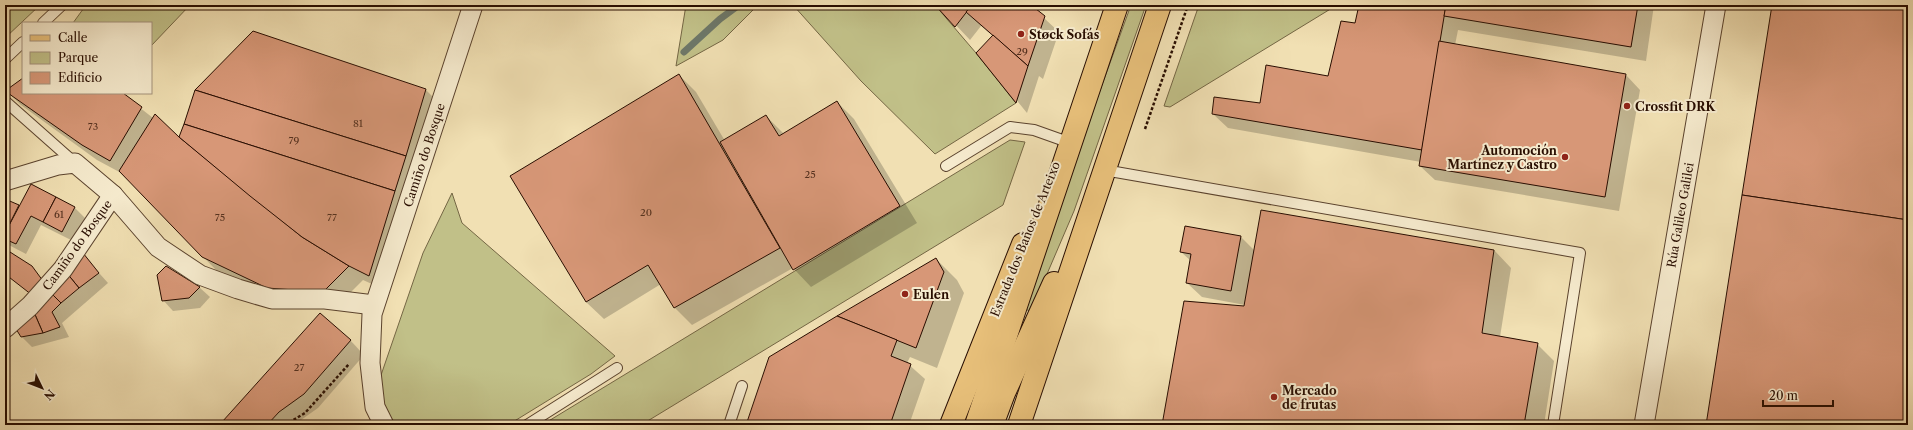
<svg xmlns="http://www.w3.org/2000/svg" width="1913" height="430" viewBox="0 0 1913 430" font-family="'Libre Caslon Text',serif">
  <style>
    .green { fill: #c1c088; stroke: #746644 }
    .shadow { fill: #0003 }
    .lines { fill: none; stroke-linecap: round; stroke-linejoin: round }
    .stream { stroke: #6d7768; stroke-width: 7 }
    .building { fill: #d79777; stroke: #280d00 }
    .lane-casing { stroke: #5a422d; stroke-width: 12 }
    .street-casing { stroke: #5a422d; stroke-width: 21 }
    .primary-casing { stroke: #280d00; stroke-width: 24 }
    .path { stroke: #280d00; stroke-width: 2.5; stroke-dasharray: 3 2; stroke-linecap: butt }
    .lane { stroke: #f6ebce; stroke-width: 10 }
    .street { stroke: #f6ebce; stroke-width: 19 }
    .primary { stroke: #e8c07a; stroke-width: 22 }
    .poi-dot { fill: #8f2418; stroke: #f6ebce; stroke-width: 1.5 }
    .labels { text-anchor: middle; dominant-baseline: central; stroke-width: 4; stroke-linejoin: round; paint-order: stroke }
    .number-label { font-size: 10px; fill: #54301e }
    .poi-label { font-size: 12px; font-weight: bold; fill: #280d00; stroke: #f6ebce; text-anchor: start }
    .street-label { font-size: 12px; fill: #280d00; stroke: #f6ebce }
  </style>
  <rect width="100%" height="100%" fill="#f1e0b3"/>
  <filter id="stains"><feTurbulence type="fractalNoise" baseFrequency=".005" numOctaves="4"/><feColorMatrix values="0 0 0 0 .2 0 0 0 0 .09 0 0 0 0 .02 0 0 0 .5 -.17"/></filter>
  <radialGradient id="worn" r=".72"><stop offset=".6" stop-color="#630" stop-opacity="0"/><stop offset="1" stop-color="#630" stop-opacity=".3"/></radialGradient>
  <g class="green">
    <path d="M5,5H40L5,38Z"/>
    <path d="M86,5H190L151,46V23H73Z"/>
    <path d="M686,5H758L723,40L676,66Z"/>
    <path d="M793,5H935L976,53L1016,103L935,154L861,81Z"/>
    <path d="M1131,5H1146L1074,211L1035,302L1029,311L1026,309L1077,154Z"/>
    <path d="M1199,5H1337L1170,107L1164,106Z"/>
    <path d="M1010,140L1025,142L1003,205L641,425H542Z"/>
    <path d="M452,193L462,223L615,356L591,374L508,425H394L382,400L379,381L423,253Z"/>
  </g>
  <g class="shadow">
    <path d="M937,5H1030L1059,32L1043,79L1039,76L1027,113L978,53L993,36L981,26L970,40Z"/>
    <path d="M1360,5H1654L1646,61L1458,30L1455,45L1626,75L1640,90L1619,211L1435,180L1420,166L1421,162L1228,128L1213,114L1261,104L1329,78L1356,24Z"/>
    <path d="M253,32L426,90L440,104L383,289L363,280L337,306L282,302L217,271L123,174L97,160L21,105L7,91L23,80V93H121L180,139Z"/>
    <path d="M679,75L696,92L725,141L766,116L784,134L837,102L854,119L917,223L811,287L793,268L692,325L675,308L661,284L604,319L586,302Z"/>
    <path d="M5,200L20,206L75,208L85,218L73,241L41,225L26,254L5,243Z"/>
    <path d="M1240,236L1255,251L1494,250L1511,268L1500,337L1537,344L1554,361L1544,425H1163L1245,305L1202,297L1187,283L1191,261L1181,252Z"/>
    <path d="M83,255L108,283L62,323L69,337L32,347L22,337L36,298L5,274V262L32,267L51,290Z"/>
    <path d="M936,259L957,280L964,293L937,368L910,357L907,363L925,379L909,425H748Z"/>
    <path d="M199,287L210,297L200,308L173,311L163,300Z"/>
    <path d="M350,340L364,355L318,408L294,425H226Z"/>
  </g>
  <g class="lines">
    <path class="stream" d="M684,52L720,19L739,5"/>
  </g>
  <g class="building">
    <path d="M935,5H972L955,27Z"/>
    <path d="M972,5H1031L1045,16L1028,66L966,12Z"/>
    <path d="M1359,5H1446L1422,150L1212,114L1214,97L1260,103L1266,65L1328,76L1341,21L1355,23Z"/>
    <path d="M1446,5H1638L1631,47L1444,16Z"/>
    <path d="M1772,5H1908V220L1742,195Z"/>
    <path d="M253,31L426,89L406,156L195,90Z"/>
    <path d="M993,35L1028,66L1016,103L976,53Z"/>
    <path d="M1439,41L1626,74L1605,197L1419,166Z"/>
    <path d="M679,74L780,248L674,308L648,265L586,302L510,176Z"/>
    <path d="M23,78V93H123L142,107L110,161L82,145L5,91Z"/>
    <path d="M195,90L406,156L395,191L184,124Z"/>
    <path d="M837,101L900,206L793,270L720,142L766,115L779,136Z"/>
    <path d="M155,114L179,137L302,237L349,266L323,292L267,288L202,257L119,171Z"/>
    <path d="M184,124L395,191L369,276L349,266L302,237L250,196L179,137Z"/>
    <path d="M31,184L56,197L43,222L31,216L16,244L5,239V233Z"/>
    <path d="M1742,195L1908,220V425H1706Z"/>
    <path d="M56,197L75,207L62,232L43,222Z"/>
    <path d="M5,199L19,205L5,233Z"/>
    <path d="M1261,210L1494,250L1482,333L1538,343L1524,425H1162L1184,301L1244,306Z"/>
    <path d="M1185,226L1241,236L1231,291L1186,283L1191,254L1180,252Z"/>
    <path d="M10,252L32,266L43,281L32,295L5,274V260Z"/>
    <path d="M83,253L99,273L79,288L66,272Z"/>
    <path d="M936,258L944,272L916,348L837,316Z"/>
    <path d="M166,266L200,287L189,298L162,301L157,275Z"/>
    <path d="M66,272L79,288L61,303L49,291Z"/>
    <path d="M49,291L61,303L52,312L60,327L43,333L33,310Z"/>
    <path d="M33,310L43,333L21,337L16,329Z"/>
    <path d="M320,313L351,340L304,394L279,412L267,425H225L222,422Z"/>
    <path d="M837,316L897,340L891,356L911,364L890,425H746L769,357Z"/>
  </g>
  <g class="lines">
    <defs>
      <g id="lane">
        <path d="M43,23L62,5"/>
        <path d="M5,59L23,42"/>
        <path d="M5,101L75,163"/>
        <path d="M946,166L1010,127L1034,130L1065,141"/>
        <path d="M1104,170L1580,253L1553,425"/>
        <path d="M527,425L617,368"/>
        <path d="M729,425L742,386"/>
      </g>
      <g id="street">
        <path d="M5,181L58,165L75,163L113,195L158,247L200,275L238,289L272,299H325L374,305"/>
        <path d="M5,328L30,306L63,269L113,195"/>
        <path d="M384,425L375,407L370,363L372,314L473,5"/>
        <path d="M1644,425L1716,5"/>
      </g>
      <g id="primary">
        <path d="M951,425L1023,244"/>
        <path d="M976,425L1117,5"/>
        <path d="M992,425L1004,393L1054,283"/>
        <path d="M1019,425L1160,5"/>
      </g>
    </defs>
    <use href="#lane" class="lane-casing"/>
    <use href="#street" class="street-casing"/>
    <use href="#primary" class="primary-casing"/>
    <g class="path">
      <path d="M1145,129L1188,5"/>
      <path d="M285,425L305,413L349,364"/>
    </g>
    <use href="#lane" class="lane"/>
    <use href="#street" class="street"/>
    <use href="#primary" class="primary"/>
  </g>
  <g class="poi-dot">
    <circle cx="1021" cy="34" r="4"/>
    <circle cx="1627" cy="106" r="4"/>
    <circle cx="1565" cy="157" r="4"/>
    <circle cx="905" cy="294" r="4"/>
    <circle cx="1274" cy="397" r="4"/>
  </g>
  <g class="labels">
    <g class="number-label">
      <text x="1022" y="51">29</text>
      <text x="358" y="123">81</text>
      <text x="93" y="126">73</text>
      <text x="294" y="140">79</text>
      <text x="810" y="174">25</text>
      <text x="646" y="212">20</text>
      <text x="59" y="214">61</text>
      <text x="220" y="217">75</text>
      <text x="332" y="217">77</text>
      <text x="299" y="367">27</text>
    </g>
    <g class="poi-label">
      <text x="1029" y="34">Støck Sofás</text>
      <text x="1635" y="106">Crossfit DRK</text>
      <text x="1557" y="150" text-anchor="end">Automoción<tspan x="1557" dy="14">Martínez y Castro</tspan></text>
      <text x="913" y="294">Eulen</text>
      <text x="1282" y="390">Mercado<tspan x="1282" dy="14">de frutas</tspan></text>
    </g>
    <g class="street-label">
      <text transform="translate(424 155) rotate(-72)">Camiño do Bosque</text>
      <text transform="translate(1680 215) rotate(-80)">Rúa Galileo Galilei</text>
      <text transform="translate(1025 239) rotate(-68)">Estrada dos Baños de Arteixo</text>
      <text transform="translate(77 245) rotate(-54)">Camiño do Bosque</text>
    </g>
  </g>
  <rect width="1913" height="430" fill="none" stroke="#f1e0b3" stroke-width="20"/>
  <rect x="6" y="6" width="1901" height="418" fill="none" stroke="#280d00" stroke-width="2"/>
  <rect x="10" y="10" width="1893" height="410" fill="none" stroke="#280d00"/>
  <rect x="22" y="22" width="130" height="72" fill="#f6ebce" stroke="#a4927c"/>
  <rect x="30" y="35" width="20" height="6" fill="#e8c07a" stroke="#a4927c"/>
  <text x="58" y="42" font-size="12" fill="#280d00">Calle</text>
  <rect x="30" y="52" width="20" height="12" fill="#c1c088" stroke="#a4927c"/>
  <text x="58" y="62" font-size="12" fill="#280d00">Parque</text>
  <rect x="30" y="72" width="20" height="12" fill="#d79777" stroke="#a4927c"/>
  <text x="58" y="82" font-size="12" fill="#280d00">Edificio</text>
  <g transform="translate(42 388) rotate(133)" stroke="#f6ebce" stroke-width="3" paint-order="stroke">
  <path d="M0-3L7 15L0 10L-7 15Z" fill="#280d00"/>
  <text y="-6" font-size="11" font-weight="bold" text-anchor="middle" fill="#280d00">N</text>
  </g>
  <path d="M1763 400v6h70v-6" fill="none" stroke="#280d00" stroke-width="2"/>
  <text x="1769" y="400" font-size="12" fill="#280d00" stroke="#f6ebce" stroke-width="3" paint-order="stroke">20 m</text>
  <rect width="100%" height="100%" filter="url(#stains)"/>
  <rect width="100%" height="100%" fill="url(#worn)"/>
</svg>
